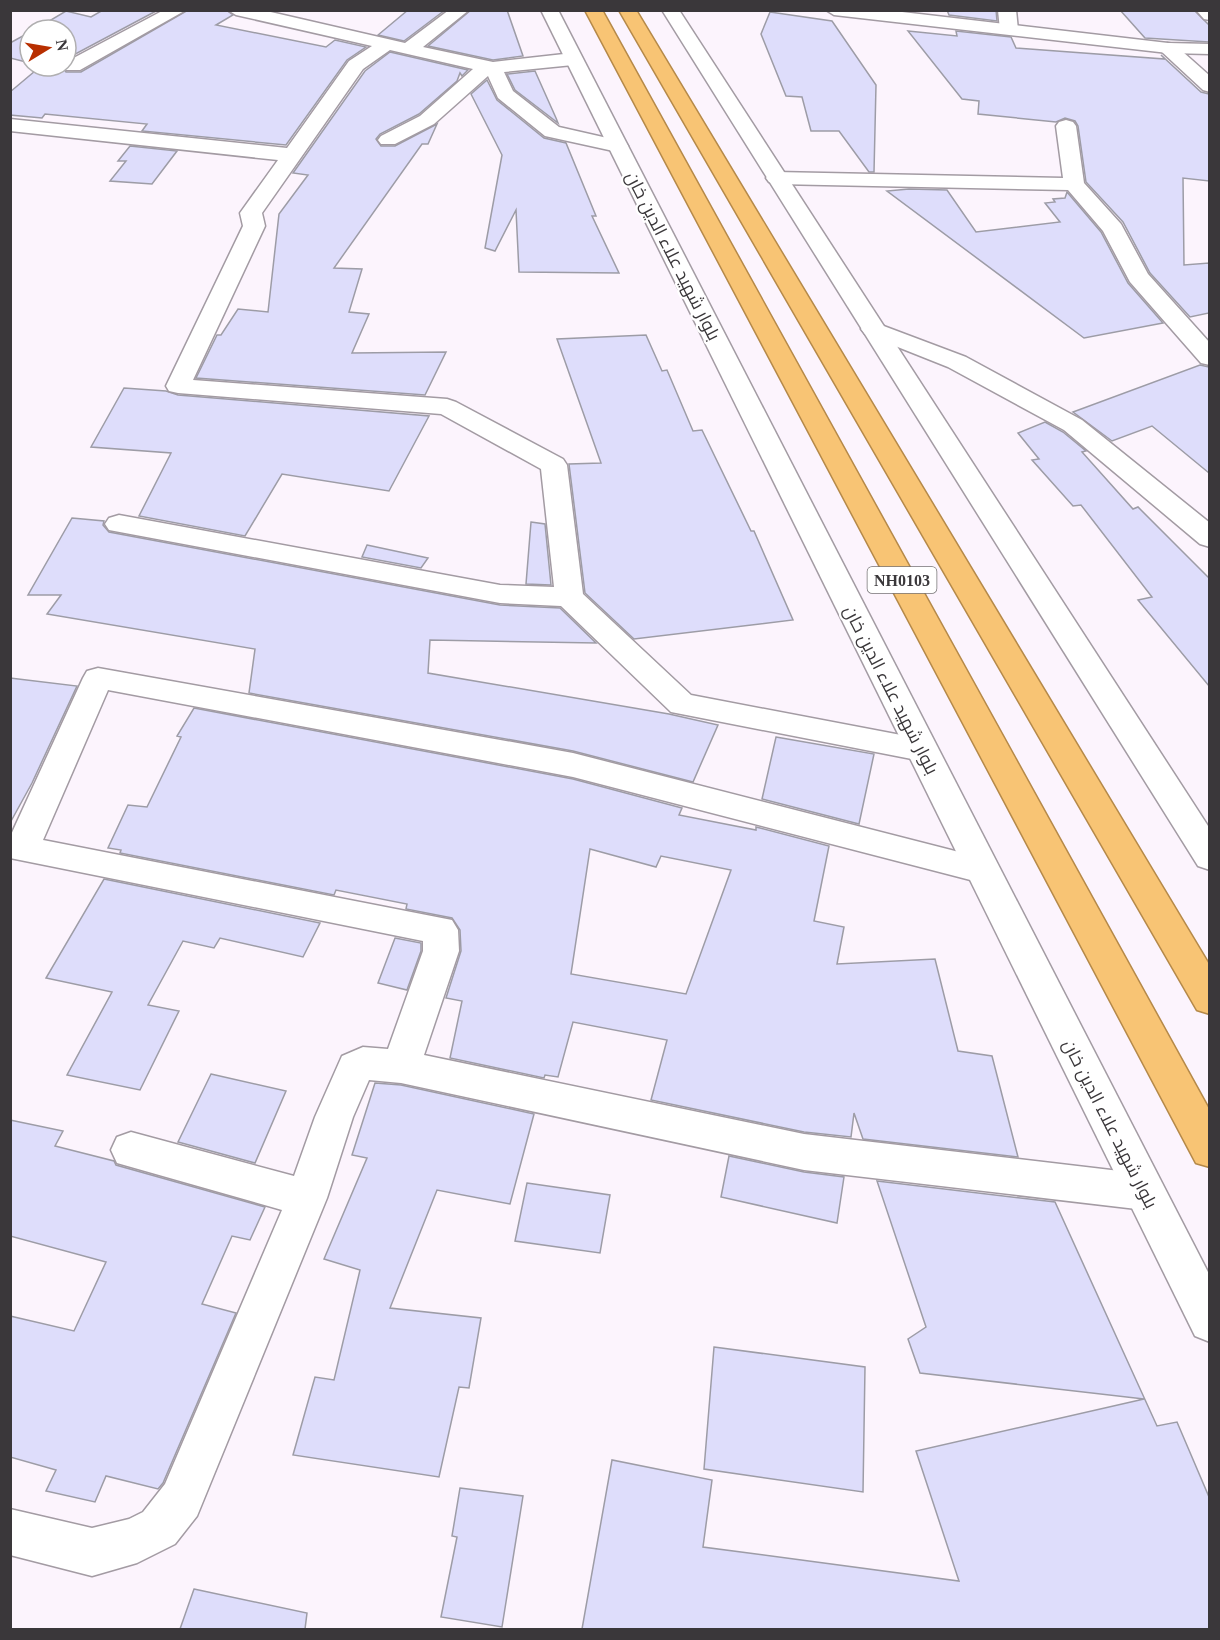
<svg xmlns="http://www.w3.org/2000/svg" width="1220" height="1640" viewBox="0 0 1220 1640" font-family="'Times New Roman',Cairo,serif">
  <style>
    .building { fill: #deddfb; stroke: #9d9ca6; stroke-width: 1.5; fill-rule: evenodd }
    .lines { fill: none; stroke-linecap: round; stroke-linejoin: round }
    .minor-casing { stroke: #a39ba3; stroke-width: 3 }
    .tertiary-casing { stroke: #a39ba3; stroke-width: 3 }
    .trunk-casing { stroke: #b58949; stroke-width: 3 }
    .minor { fill: #fff; fill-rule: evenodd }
    .tertiary { fill: #fff; fill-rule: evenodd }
    .trunk { fill: #f8c474; fill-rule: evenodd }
    .labels { text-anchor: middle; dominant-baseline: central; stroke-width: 4.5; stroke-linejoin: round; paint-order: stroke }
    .shield { fill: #fff; stroke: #757375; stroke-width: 1.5 }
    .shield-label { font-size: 16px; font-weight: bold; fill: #3a373a }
    .street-label { font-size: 18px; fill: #3a373a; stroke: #fff }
  </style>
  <rect width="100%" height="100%" fill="#fcf4fd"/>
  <g class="building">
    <path d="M103,10H158L66,59V30H34L66,11L91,17Z"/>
    <path d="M188,10H226L233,15L216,25L326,47L335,40L366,47L347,60L286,145L142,131L147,124L45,114L42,118L10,115V92L41,66H62L66,72H81Z"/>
    <path d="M408,10H445L404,41L378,35Z"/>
    <path d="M471,10H507L523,56L493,60L428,46Z"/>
    <path d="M947,10H996L997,21L949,15Z"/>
    <path d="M1120,10H1194L1209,25V42L1145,38Z"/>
    <path d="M770,12L832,21L876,85L874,172H869L839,131H811L802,97L786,96L761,34Z"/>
    <path d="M908,31L957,36L956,31L1011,37L1016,48L1165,59L1161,55L1201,92L1209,94V181L1183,178L1184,265L1209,263V313L1190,317L1150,273L1123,222L1086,182L1078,126L1075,121L1065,118L1056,122L978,114L979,101L962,99Z"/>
    <path d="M30,32V63L10,58V43Z"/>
    <path d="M390,52L468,70L462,76L460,73L457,81L419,114L380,134L376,139L381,146H395L437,124L428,144H422L334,268L362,269L349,312L369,314L352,353L446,352L425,395L196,378L217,335H221L238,309L268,312L279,214L308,175L293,173L365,71Z"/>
    <path d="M535,71L556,118L558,123L515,90L507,74Z"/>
    <path d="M487,80L497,100L544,138L566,143L596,216H592L619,273L519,272L516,210L495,251L485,248L502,155L471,94Z"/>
    <path d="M130,146L177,151L152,184L110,181L126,161H118Z"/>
    <path d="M909,189L947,190L976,232L1060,222L1045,203L1055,202L1053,199L1065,198L1067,192L1101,232L1128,283L1163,323L1084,338L887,191Z"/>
    <path d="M646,335L662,371L667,370L693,431L702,430L751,531H754L793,620L634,639L585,593L569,464L601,463L557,339Z"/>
    <path d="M1200,365L1209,367V473L1152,426L1112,441L1073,412Z"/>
    <path d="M124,388L166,391L178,395L429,416L389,491L282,474L245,536L139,516L171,453L91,447Z"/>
    <path d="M1045,422L1063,432L1086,451L1082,452L1133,509L1138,507L1209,578V686L1138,600L1152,597L1081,505L1073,506L1032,460L1039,459L1018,433Z"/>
    <path d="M72,518L104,521L103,525L109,532L500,605L560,608L596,643L430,640L428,673L669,714L718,725L693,782L573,751L249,693L255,649L47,614L61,595H28Z"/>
    <path d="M531,522L545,524L551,585L526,584Z"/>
    <path d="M367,545L428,558L421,568L362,557Z"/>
    <path d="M10,678L77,686L32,783L10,823Z"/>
    <path d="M194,708L573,779L682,808L679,815L756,830V827L829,846L814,921L844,927L837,964L935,959L958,1051L992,1056L1018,1157L863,1139L854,1113L851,1137L804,1132L651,1100L667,1040L573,1022L558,1077L545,1075L544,1078L450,1058L462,1001L446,998L461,951L460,930L452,918L406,909L407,904L336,890L334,895L120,853L121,850L108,848L128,805L147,807L181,737L177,736ZM590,849L656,867L661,856L731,870L686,994L571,974Z"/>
    <path d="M776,737L874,754L859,824L762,799Z"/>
    <path d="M104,879L320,923L303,957L220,938L214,948L183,941L148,1005L179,1011L140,1090L67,1075L112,992L46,978Z"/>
    <path d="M395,938L421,943V951L407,990L378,983Z"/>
    <path d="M211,1074L286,1091L255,1163L178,1142Z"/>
    <path d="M375,1083L401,1085L534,1114L510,1204L437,1190L390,1308L481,1318L469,1388L459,1387L439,1477L293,1455L315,1377L334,1380L360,1270L324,1259L367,1158L352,1155Z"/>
    <path d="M10,1120L63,1131L55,1146L114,1161L116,1165L265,1207L250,1240L232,1236L202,1304L236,1313L163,1483L158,1489L106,1476L95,1502L46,1491L56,1470L10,1457V1316L74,1331L106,1262L10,1236Z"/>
    <path d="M729,1156L804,1172L844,1177L837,1223L721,1197Z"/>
    <path d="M877,1181L1055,1202L1157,1426L1177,1422L1209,1497V1629H582L612,1460L712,1480L703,1547L959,1581L916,1451L1144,1399L920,1373L908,1339L926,1327Z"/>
    <path d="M527,1183L610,1195L600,1253L515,1241Z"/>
    <path d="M714,1347L865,1367L863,1492L704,1469Z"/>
    <path d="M460,1488L523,1496L502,1627L441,1617L457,1537L452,1536Z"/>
    <path d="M194,1589L307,1613L305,1629H180Z"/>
  </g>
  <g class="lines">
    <defs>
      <g id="minor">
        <path d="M164,10H186L80,70H66L64,66H66V62Z"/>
        <path d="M228,10H262L405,43L449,10H469L423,47L493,62L573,53L580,55L582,59L580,63L573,65L504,72L513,91L559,127L625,142L628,146L625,150L618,152L545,136L498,98L488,76L434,124L395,144H381L378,140L381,136L420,116L473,69L390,50L363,69L262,213L265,226L193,380L447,399L456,402L563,459L567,465L583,594L691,695L922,739L933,742L938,750L933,758L922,761L671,712L561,606L500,603L109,530L105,524L109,518L119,515L500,585L554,587L541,469L441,414L178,393L169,391L166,386L243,226L240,213L278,160L10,131V119L287,148L349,61L372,46L236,15Z"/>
        <path d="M998,10H1016L1018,30L1015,34H1003L1000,30Z"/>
        <path d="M1196,10H1210V20L1204,19Z"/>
        <path d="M1168,43L1174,44L1210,76V92L1203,90L1162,52L1159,48L1162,44Z"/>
        <path d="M1066,120L1073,122L1076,126L1084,183L1121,224L1148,274L1210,343V365L1201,363L1130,282L1103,231L1068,190L776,184L769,182L766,178L769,174L776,172L1063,178L1056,126L1059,122Z"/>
        <path d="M873,322L966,357L1082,420L1210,523V547L1200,544L1064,430L948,367L865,334L861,329L865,324Z"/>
        <path d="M98,668L573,753L994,861L999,870L994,879L982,883L573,777L108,690L43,840L452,920L458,930L459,951L424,1055L804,1134L1145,1174L1159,1179L1165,1192L1159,1205L1145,1210L804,1170L401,1083L369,1080L353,1117L327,1198L197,1516L175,1544L137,1563L92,1576L10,1555V1509L92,1528L129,1519L143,1512L165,1484L282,1210L117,1163L111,1150L117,1137L131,1132L294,1176L315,1117L342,1056L363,1047L388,1049L423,951V941L10,858V837L83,678L87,671Z"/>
      </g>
      <g id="tertiary">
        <path d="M541,10H558L1210,1276V1342L1195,1336Z"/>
        <path d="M662,10H679L1210,829V870L1198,866Z"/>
        <path d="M826,10H885L1168,43L1210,44V54L1168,53L834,15Z"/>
      </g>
      <g id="trunk">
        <path d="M585,10H602L1210,1111V1167L1196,1163Z"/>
        <path d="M619,10H636L1210,966V1014L1197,1010Z"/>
      </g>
    </defs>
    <use href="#minor" class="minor-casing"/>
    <use href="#tertiary" class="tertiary-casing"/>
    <use href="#trunk" class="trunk-casing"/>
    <use href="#minor" class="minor"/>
    <use href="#tertiary" class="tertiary"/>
    <use href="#trunk" class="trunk"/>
  </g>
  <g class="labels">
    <rect class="shield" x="867.5" y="567" width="69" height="26" rx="4.5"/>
    <g class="shield-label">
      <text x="902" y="580">NH0103</text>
    </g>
    <g class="street-label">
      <text transform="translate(673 256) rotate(63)">بلوار شهید علاء الدین خان</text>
      <text transform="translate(891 690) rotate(63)">بلوار شهید علاء الدین خان</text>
      <text transform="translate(1110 1124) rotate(63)">بلوار شهید علاء الدین خان</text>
    </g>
  </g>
  <rect width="1220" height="1640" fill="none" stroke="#3a373a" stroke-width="24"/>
  <g transform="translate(48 48) rotate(79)"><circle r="28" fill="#ffffff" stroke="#b0afb0" stroke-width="1.5"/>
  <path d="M0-4.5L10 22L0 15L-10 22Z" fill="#b82f00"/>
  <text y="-9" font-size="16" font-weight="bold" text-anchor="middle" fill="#3a373a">N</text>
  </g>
</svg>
